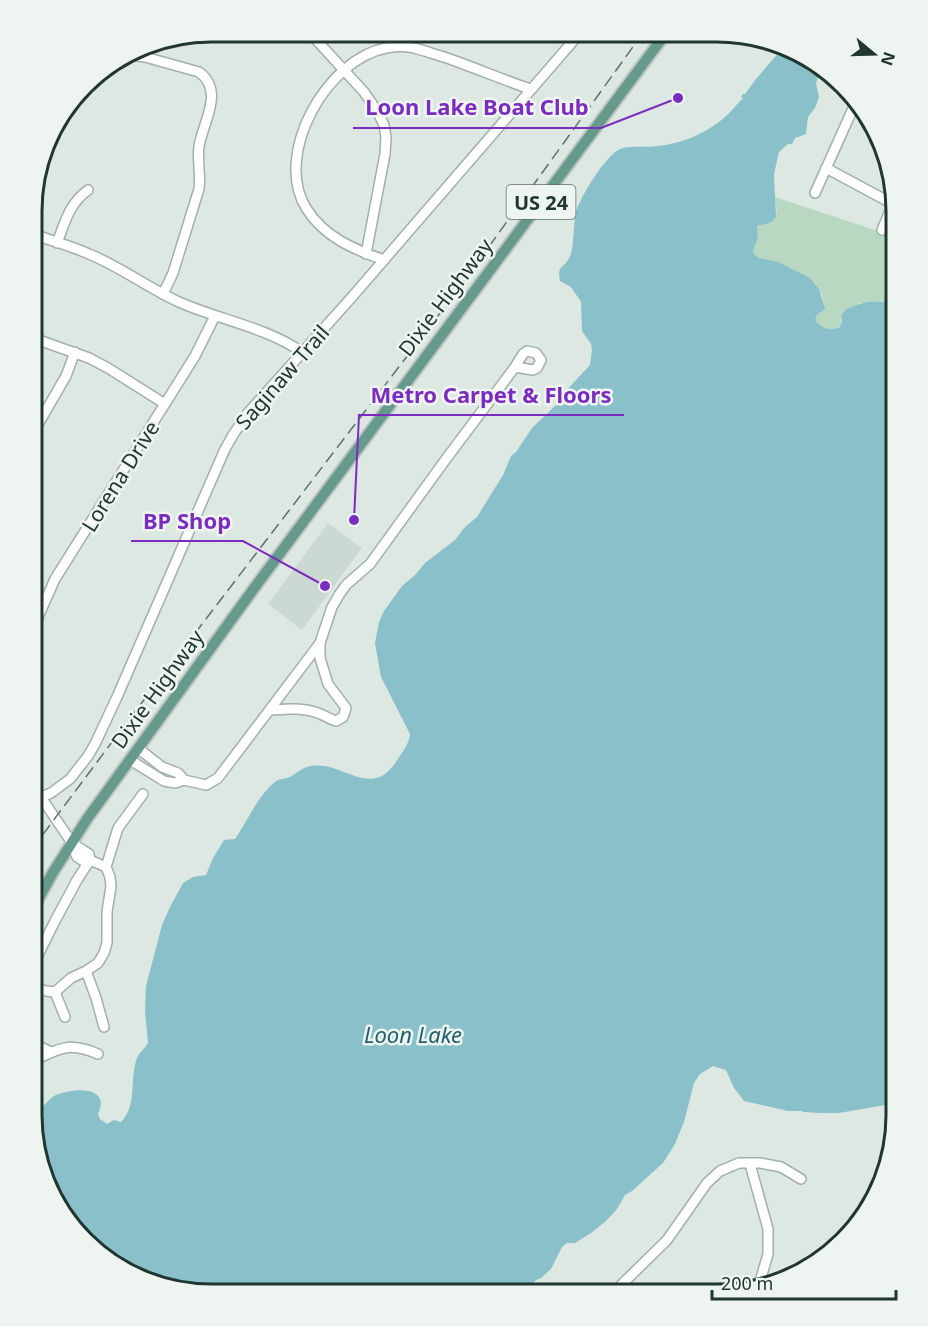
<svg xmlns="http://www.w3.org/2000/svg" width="928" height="1326" viewBox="0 0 928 1326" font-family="'Noto Sans',sans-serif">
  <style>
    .built { fill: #ccd8d2 }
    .green { fill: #b8d8c1 }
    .water { fill: #89c0ca }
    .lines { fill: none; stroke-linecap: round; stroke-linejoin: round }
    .minor-casing { stroke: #a2afaa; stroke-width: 12 }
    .major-casing { stroke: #bcc3c1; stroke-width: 14 }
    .minor { stroke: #fff; stroke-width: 9 }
    .major { stroke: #669a8d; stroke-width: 10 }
    .rail { stroke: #5b726c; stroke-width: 1.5; stroke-dasharray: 12 6; stroke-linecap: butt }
    .labels { text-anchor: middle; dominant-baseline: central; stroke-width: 5; stroke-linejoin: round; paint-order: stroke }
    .shield { fill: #eef5f1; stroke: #5e6f6a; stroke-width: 1.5 }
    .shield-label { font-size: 20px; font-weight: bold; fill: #213630 }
    .street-label { font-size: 21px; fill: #213630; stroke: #eef5f1 }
    .water-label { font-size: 22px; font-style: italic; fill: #21606c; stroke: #eef5f1 }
    .rim { fill: none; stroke: #213630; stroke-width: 3 }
    .leader { fill: none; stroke: #7b2cbf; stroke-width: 2 }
    .callout-dot { fill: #7b2cbf; stroke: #eef5f1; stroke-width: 2 }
    .callout-label { font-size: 22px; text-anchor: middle; font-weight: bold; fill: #7b2cbf; stroke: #eef5f1; stroke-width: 5; stroke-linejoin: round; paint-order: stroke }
  </style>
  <rect width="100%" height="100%" fill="#dee8e3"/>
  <path class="built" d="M328,523L362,548L302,630L268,604Z"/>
  <path class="green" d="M775,197L896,237V303C890,303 884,301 877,301C866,300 850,306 842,313L840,327C830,332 821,328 814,320L817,315L822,312C828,289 811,279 793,270C787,267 782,264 775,262C769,260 757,260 754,253C751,248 756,244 757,240C759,236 757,231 757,226L770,223L777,212Z"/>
  <path class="water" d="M781,50L822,67L816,83L819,97L815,108L808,117L806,134L795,138L792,144H788L779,152L774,174L776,217L770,223L757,226L758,238L753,250L754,254L759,258L778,262L810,278L819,289L825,309L817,315L815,320C821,328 830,332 840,327L842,320L841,316C845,308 850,308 857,305C875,298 878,303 896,303V1101L885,1105L839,1113H820L804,1112L801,1111H788L744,1101L734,1088L726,1070L713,1066L700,1074L694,1083L684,1122L675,1144L663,1163L632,1191L625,1195L617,1209L606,1221L591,1233L575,1243H567L562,1247L551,1269L541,1278L536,1280L523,1294L188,1293L102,1258L50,1194L32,1114C35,1111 40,1109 43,1106C47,1103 49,1099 54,1096C70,1088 112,1084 98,1114L100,1119L107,1124L114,1120L121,1122C138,1105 129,1079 137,1058C139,1052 145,1049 148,1043L145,1011L146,986L162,925L171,905L183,883L193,877L206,875L213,858L224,840L235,839C247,822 260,791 278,780C281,779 284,779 287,778C294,776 300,769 307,767C342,757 370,804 398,759C403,751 409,744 410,734L381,677L375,643L379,622L384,611L402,586L415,575L425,563L455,540L465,527L477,517L503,475L511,456L516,452L532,428L556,405L562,395L590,365L592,350L591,344L582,331L581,302L571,287L560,281C557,264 563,270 569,258C572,253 573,245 573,240C574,230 574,222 576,212C580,197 606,155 620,149C631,145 645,148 657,146C681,144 705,134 724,118C731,112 736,105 743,98L741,97L743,94H745L756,79Z"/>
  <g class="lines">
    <defs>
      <g id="minor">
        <path d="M309,32L364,92L377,111L384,125L386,137L385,154L366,254"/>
        <path d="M128,55L145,57L199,72C225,91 203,122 199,146C197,161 201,175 199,189L173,273L163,294"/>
        <path d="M826,168L893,204"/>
        <path d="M815,193L855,104"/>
        <path d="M882,230L894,201"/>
        <path d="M33,234C52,241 71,246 89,254C121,267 148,288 179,302C220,320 265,327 302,352"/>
        <path d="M57,243C65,222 69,204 88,190"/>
        <path d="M384,260C353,249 324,237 306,208C273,154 327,59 386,48C393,47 402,46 409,47C421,49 433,54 444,57C473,67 501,79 530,89"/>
        <path d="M33,338L89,358L108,368L165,404"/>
        <path d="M33,433L66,376L75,352"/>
        <path d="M32,638L39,615L55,579L195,356L215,316"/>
        <path d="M270,710C286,709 302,707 318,713C324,715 329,719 336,721L343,717L346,708L328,684L320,658V643"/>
        <path d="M139,749L162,767L178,773L184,780L206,785L218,778L320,643L332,607L339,595L346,585L370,564L446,459L515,367L533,370L537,368L541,360L536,353L527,351L523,354L515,367"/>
        <path d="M130,760L164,781L175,783L184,780"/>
        <path d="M32,784L72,843L77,857L85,862L90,860L89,854L72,843"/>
        <path d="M41,797L51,793L70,779L88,756L95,744L117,697L225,449L233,435L247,414L352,297L580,33"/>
        <path d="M32,967L55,921L77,880L90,860L106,867"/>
        <path d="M86,971L96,998L104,1027"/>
        <path d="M32,987L46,991L55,992"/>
        <path d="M55,992L71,978L86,971L98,963L104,953L107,943V912L111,886L110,877L106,867L118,828L143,794"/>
        <path d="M55,992L65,1017"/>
        <path d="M32,1043L51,1052"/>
        <path d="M32,1061C60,1049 67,1041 98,1054"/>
        <path d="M750,1164L768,1229V1254L759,1285"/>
        <path d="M612,1294L667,1240L707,1183L720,1171L739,1163H760L781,1167L801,1179"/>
      </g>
      <path id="major" d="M32,911L52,874L87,819L255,587L666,33"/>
    </defs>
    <use href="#minor" class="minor-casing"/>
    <use href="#major" class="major-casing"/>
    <use href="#minor" class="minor"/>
    <use href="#major" class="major"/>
    <path class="rail" d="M32,849L124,726L454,295L643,33"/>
  </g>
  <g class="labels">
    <rect class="shield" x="506.5" y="185" width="69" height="34" rx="4.5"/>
    <g class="shield-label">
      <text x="541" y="202">US 24</text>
    </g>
    <g class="street-label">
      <text transform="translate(445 297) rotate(-53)">Dixie Highway</text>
      <text transform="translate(282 377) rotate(-49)">Saginaw Trail</text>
      <text transform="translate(120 476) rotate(-58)">Lorena Drive</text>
      <text transform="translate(157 689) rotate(-54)">Dixie Highway</text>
    </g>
    <g class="water-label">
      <text x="413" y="1034">Loon Lake</text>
    </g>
  </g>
  <path d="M0 0H928V1326H0ZM211 42H717A169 169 0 0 1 886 211V1115A169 169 0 0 1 717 1284H211A169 169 0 0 1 42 1115V211A169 169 0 0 1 211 42Z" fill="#eef5f1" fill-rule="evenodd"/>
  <path class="rim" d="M211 42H717A169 169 0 0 1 886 211V1115A169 169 0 0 1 717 1284H211A169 169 0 0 1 42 1115V211A169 169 0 0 1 211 42Z"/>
  <path class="leader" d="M678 98L601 128H353M354 520L359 415H624M325 586L243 541H131"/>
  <g class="callout-dot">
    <circle cx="678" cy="98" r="6"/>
    <circle cx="354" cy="520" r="6"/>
    <circle cx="325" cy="586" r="6"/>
  </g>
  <g class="callout-label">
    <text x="477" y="115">Loon Lake Boat Club</text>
    <text x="491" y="403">Metro Carpet &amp; Floors</text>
    <text x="187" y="529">BP Shop</text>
  </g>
  <g transform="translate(874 54) rotate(109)" stroke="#eef5f1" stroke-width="4.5" paint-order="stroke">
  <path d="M0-4.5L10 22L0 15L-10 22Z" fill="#213630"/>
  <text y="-9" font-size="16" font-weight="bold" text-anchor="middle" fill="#213630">N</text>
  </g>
  <path d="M712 1290v9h184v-9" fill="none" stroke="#213630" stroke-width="3"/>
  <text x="721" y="1290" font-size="18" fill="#213630" stroke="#eef5f1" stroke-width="4.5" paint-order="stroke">200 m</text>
</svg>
